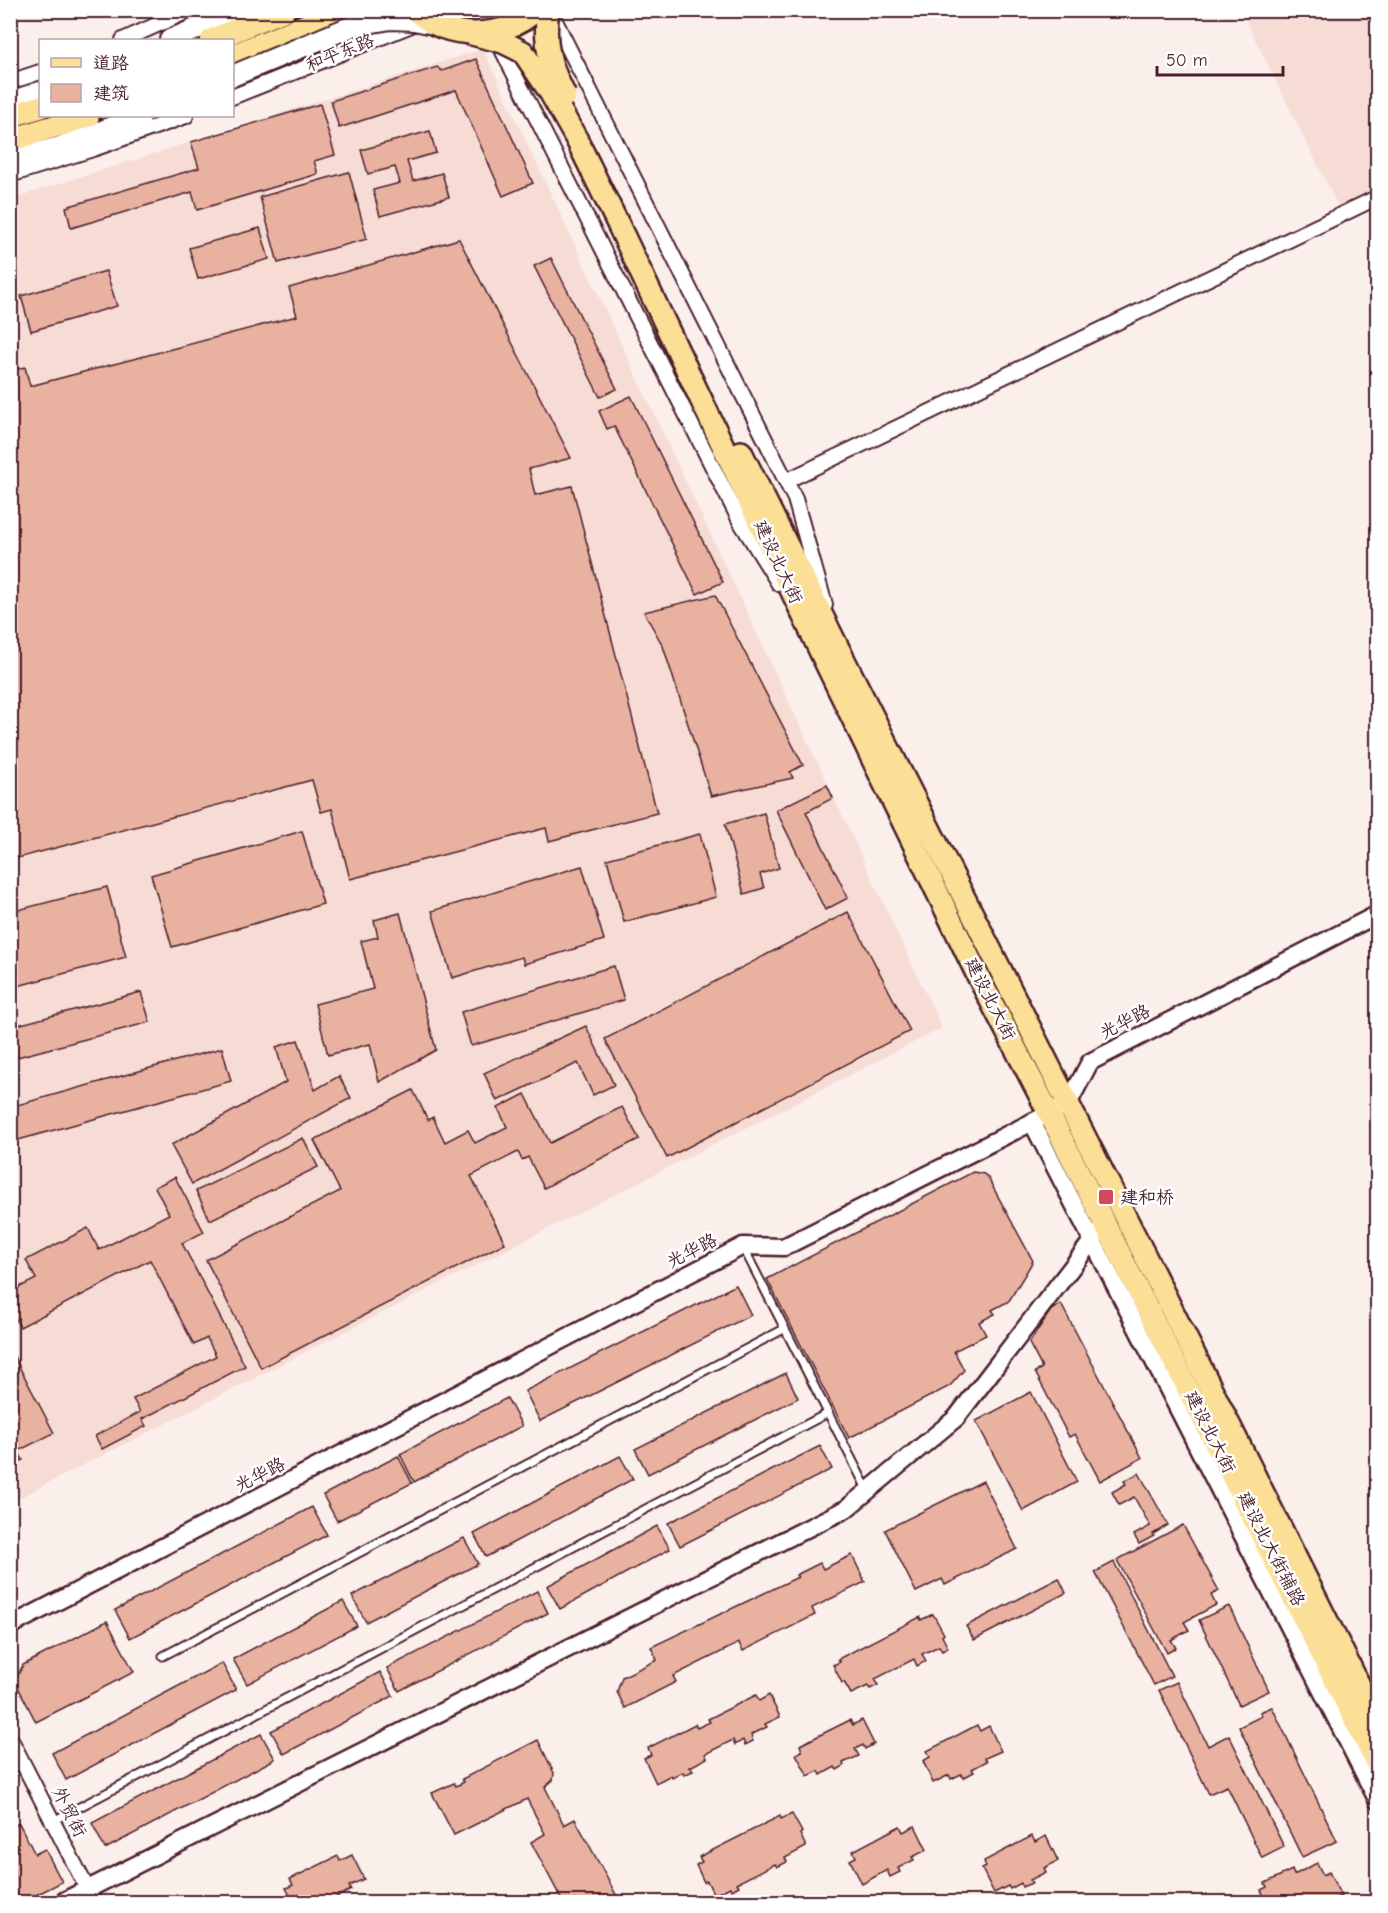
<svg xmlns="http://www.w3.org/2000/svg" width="1388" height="1913" viewBox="0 0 1388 1913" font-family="'Comic Neue','LXGW WenKai TC',sans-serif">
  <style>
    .built { fill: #f6dcd5 }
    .building { fill: #e9b1a0; stroke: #4a1f2b; stroke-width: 1.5 }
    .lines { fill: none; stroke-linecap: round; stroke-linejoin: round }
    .service-casing { stroke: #4a1f2b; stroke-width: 11 }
    .minor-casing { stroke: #4a1f2b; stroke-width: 18 }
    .tertiary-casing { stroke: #4a1f2b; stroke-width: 21 }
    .secondary-casing { stroke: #4a1f2b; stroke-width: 24 }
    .primary-casing { stroke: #4a1f2b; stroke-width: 26 }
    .trunk-casing { stroke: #4a1f2b; stroke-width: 27 }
    .service { stroke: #fff; stroke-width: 7 }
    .minor { stroke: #fff; stroke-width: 14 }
    .tertiary { stroke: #fff; stroke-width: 16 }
    .secondary { stroke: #fff; stroke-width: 20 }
    .primary { stroke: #fbdf96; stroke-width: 21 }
    .trunk { stroke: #fbdf96; stroke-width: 22 }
    .secondary-bridge-casing { stroke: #4a1f2b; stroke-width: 24; stroke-linecap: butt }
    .primary-bridge-casing { stroke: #4a1f2b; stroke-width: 26; stroke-linecap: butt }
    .secondary-bridge { stroke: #fff; stroke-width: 20 }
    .primary-bridge { stroke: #fbdf96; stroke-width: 21 }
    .poi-dot { fill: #d1495b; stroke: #fff; stroke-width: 2 }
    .labels { text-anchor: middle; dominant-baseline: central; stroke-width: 5; stroke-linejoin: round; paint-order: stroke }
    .street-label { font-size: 18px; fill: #4a1f2b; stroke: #fff }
    .poi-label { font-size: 18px; fill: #4a1f2b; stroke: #fff; text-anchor: start }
  </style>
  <rect width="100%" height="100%" fill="#fbefec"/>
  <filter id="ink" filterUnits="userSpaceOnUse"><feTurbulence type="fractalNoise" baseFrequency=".0167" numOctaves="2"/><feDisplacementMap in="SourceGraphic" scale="12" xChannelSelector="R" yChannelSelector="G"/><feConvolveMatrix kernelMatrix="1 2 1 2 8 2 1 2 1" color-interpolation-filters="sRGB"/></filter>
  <g filter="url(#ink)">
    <g class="built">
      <path d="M1241,11H1377V189L1339,208Z"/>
      <path d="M483,49L942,1028L11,1502V199Z"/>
    </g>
    <g class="building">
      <path d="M476,59L533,183L503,196L456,90L339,128L331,101L437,67L442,71Z"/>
      <path d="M320,104L335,155L314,161L318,174L197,210L192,192L71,228L66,207L199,168L191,142Z"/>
      <path d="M430,131L436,153L407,161L413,181L442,173L449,197L380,216L373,190L400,183L395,167L368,174L361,150Z"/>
      <path d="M349,172L367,239L278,263L260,197Z"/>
      <path d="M260,228L269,259L198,279L189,248Z"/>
      <path d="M459,239L571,458L529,469L535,495L572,486L657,813L549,841L546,828L350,879L332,809L321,812L312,780L10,860V371L25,367L30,386L297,316L289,288Z"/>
      <path d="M551,258L617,389L600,397L534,266Z"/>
      <path d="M106,271L117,306L31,331L21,296Z"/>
      <path d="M631,396L723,582L697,594L614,426L607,429L599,411Z"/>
      <path d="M715,595L803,765L790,772L793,778L711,796L663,646L644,612Z"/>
      <path d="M827,785L833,798L806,812L848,898L825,910L776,810Z"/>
      <path d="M764,813L779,868L760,874L764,888L744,894L725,824Z"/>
      <path d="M302,831L323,904L172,947L151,875Z"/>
      <path d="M700,834L716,897L624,922L607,859Z"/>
      <path d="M582,866L604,940L524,964L522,957L452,978L432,911Z"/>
      <path d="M107,887L126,957L10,988V912Z"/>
      <path d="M848,912L910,1031L667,1158L605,1039Z"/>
      <path d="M400,913L436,1050L379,1082L370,1044L328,1055L315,1004L373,989L361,941L378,937L374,920Z"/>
      <path d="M614,966L624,1000L471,1046L461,1012Z"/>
      <path d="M141,992L150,1022L10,1059V1027Z"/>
      <path d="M586,1026L614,1085L593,1095L578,1063L497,1101L484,1073Z"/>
      <path d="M298,1040L315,1090L339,1076L351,1098L192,1184L171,1145L286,1082L276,1047Z"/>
      <path d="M222,1048L231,1081L11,1142L10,1107Z"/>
      <path d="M413,1090L428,1120L433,1117L445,1142L468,1130L475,1143L507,1127L498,1108L525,1094L550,1143L622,1107L639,1139L544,1188L528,1157L522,1160L518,1152L471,1176L505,1243L261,1368L206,1260L340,1191L314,1140Z"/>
      <path d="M303,1138L318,1167L210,1220L196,1191Z"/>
      <path d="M973,1172L984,1174L988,1178L1033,1261L1009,1301L992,1310L995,1314L979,1322L986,1335L954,1351L964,1370L950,1386L849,1438L767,1279Z"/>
      <path d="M175,1177L204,1232L182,1243L245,1366L142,1419L146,1426L102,1449L95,1436L140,1412L133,1399L216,1356L207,1338L194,1345L150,1260L20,1327L10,1310V1292L36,1279L26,1260L88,1228L99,1250L169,1214L155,1187Z"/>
      <path d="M736,1285L751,1315L540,1421L525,1391Z"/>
      <path d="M1061,1304L1142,1458L1100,1481L1075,1434L1069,1437L1035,1372L1042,1368L1029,1343L1051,1310Z"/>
      <path d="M10,1349L54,1433L18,1451L23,1460L10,1467Z"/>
      <path d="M786,1373L798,1398L648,1474L635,1449Z"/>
      <path d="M1031,1392L1077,1482L1023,1511L976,1421Z"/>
      <path d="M507,1398L522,1426L414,1482L400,1454Z"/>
      <path d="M820,1446L832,1469L680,1546L668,1523Z"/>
      <path d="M398,1456L412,1483L337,1521L323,1495Z"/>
      <path d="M620,1456L633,1479L486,1557L474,1534Z"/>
      <path d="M1139,1473L1168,1525L1153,1534L1154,1536L1139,1544L1134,1535L1150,1526L1134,1497L1119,1505L1112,1492L1126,1484L1124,1481Z"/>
      <path d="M983,1481L1017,1549L945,1585L942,1579L916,1592L885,1530Z"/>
      <path d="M312,1507L327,1535L130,1638L115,1610Z"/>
      <path d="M1183,1525L1219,1591L1211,1595L1216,1605L1184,1622L1189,1630L1171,1640L1176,1648L1167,1653L1117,1560Z"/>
      <path d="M657,1526L670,1549L560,1609L547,1586Z"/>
      <path d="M464,1538L478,1564L366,1622L352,1596Z"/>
      <path d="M852,1555L865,1582L812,1608L815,1615L743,1651L739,1643L673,1676L676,1682L625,1708L617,1692L622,1677L657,1660L651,1647L798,1577L796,1575L820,1563L823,1569Z"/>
      <path d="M1114,1562L1172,1676L1154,1685L1095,1572Z"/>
      <path d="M1059,1578L1066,1593L974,1640L966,1626Z"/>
      <path d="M537,1591L548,1613L399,1691L387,1668Z"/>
      <path d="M343,1601L357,1626L247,1684L233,1659Z"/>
      <path d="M1229,1606L1269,1691L1239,1705L1199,1620Z"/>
      <path d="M933,1614L944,1634L942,1636L948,1648L942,1651L939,1646L922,1654L926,1661L917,1666L914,1659L875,1679L878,1685L870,1689L868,1686L851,1694L844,1682L842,1683L833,1665L840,1662L838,1659L920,1617L921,1620Z"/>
      <path d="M107,1621L134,1672L36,1722L15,1681L23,1665Z"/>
      <path d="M222,1663L236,1690L66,1780L52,1753Z"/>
      <path d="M380,1672L393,1696L284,1754L271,1731Z"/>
      <path d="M1177,1682L1208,1746L1229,1735L1284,1847L1262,1858L1227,1786L1209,1794L1159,1690Z"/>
      <path d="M756,1695L759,1701L769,1695L780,1717L765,1724L767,1727L751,1735L753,1741L745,1745L743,1740L735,1745L733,1740L705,1754L707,1758L690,1767L693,1771L684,1775L683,1772L672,1778L671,1775L656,1783L644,1758L651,1755L648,1748L695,1724L697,1728L710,1722L708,1719Z"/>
      <path d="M1272,1707L1337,1841L1302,1857L1239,1727L1262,1716L1260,1712Z"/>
      <path d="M850,1720L853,1725L862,1720L874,1744L865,1749L863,1745L855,1749L859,1756L843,1763L844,1766L837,1770L835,1767L821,1775L819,1771L808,1776L796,1754L802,1751L800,1745Z"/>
      <path d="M977,1725L980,1731L989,1726L1001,1751L985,1758L987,1761L972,1769L974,1772L963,1778L961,1774L951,1779L949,1775L933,1783L923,1761L930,1757L927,1751Z"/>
      <path d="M261,1734L275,1759L105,1849L92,1823Z"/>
      <path d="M538,1740L554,1773L553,1780L545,1787L564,1825L575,1819L620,1902H563L531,1842L545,1834L527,1799L454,1835L432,1793L454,1783L456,1786L464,1782L462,1779Z"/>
      <path d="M792,1814L802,1832L800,1834L806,1847L785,1858L787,1862L777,1867L775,1864L737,1883L739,1886L732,1890L730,1887L714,1895L707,1881L704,1882L696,1865L702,1862L699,1857L780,1816L781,1819Z"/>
      <path d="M19,1823L35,1854L45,1849L62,1882L22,1902L10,1883V1828Z"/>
      <path d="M900,1826L903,1832L915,1826L927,1850L912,1857L914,1860L898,1868L900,1872L890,1877L887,1870L862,1884L850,1860L856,1857L853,1851Z"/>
      <path d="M1032,1836L1035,1842L1046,1836L1058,1861L1044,1868L1046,1872L1030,1880L1032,1883L1022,1887L1021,1883L1010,1889L1008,1886L994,1893L982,1869L986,1867L984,1861Z"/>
      <path d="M352,1855L364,1879L349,1886L351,1890L335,1898L336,1900L331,1902H293L286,1888L293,1885L290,1879L338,1856L340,1861Z"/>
      <path d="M1317,1863L1323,1875L1329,1872L1341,1896L1327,1902H1267L1261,1890L1267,1887L1265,1883L1292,1870L1294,1875Z"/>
    </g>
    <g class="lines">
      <defs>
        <g id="service">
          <path d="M743,1247L868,1491"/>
          <path d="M163,1656L784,1329"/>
          <path d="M53,1821L828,1413"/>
        </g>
        <g id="minor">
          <path d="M482,10L740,521L779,584"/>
          <path d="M550,11L795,499L825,605"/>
          <path d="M123,40L190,10"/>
          <path d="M10,82L40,72"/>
          <path d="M232,97L449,10"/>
          <path d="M10,175L96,148L186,116"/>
          <path d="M786,481L1378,197"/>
          <path d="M10,1738L94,1902"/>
        </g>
        <g id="tertiary">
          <path d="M1032,1122L1378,1801"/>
          <path d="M10,1626L743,1246L784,1247L1068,1104L1090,1062L1378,914"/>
          <path d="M62,1902L846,1509L956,1418L1105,1224"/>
        </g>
        <g id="secondary">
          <path d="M355,25L365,10"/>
          <path d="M170,40L240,10"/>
          <path d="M10,102L40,92"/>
          <path d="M10,160L57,148L141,116"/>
        </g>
        <g id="primary">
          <path d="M618,224L822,655L977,974L1049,1113L1378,1766"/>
          <path d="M741,452L836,644L1143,1252L1378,1723"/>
        </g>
        <g id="trunk">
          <path d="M212,40L284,10"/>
          <path d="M232,56L343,10"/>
          <path d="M10,116L40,107"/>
          <path d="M10,140L88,116"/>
        </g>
      </defs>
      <use href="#service" class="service-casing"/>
      <use href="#minor" class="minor-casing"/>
      <use href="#tertiary" class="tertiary-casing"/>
      <use href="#secondary" class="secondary-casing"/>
      <use href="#primary" class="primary-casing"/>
      <use href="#trunk" class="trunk-casing"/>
      <use href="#service" class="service"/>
      <use href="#minor" class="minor"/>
      <use href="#tertiary" class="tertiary"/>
      <use href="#secondary" class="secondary"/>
      <use href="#primary" class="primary"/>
      <use href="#trunk" class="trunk"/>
      <defs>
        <path id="secondary-bridge" d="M232,76L355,25L391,19L414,20L434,24"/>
        <g id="primary-bridge">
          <path d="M415,10C445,41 505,40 536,10"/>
          <path d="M548,10C543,44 550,66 565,96"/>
          <path d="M472,34L503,42L523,52L550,92L577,140L618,224"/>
        </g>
      </defs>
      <use href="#secondary-bridge" class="secondary-bridge-casing"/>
      <use href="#primary-bridge" class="primary-bridge-casing"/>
      <use href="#secondary-bridge" class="secondary-bridge"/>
      <use href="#primary-bridge" class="primary-bridge"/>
    </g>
  </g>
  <rect class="poi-dot" x="1098" y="1189" width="16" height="16" rx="3"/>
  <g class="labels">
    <g class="street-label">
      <text transform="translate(340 53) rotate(-22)">和平东路</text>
      <text transform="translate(778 562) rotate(65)">建设北大街</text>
      <text transform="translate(990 999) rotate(63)">建设北大街</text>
      <text transform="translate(1125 1022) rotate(-27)">光华路</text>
      <text transform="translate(692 1251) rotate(-27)">光华路</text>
      <text transform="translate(1210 1432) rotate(63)">建设北大街</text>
      <text transform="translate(260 1475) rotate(-27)">光华路</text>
      <text transform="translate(1271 1549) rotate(63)">建设北大街辅路</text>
      <text transform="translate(69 1812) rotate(63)">外贸街</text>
    </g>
    <g class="poi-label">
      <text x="1120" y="1197">建和桥</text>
    </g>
  </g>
  <rect width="1388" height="1913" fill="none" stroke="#fff" stroke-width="36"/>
  <rect x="18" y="18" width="1352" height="1877" fill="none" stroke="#4a1f2b" stroke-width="2" filter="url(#ink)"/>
  <rect x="39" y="39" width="195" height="78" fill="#ffffff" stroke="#b7a5aa" stroke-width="1.5"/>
  <rect x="51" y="58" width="30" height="9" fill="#fbdf96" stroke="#b7a5aa" stroke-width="1.5"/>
  <text x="93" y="69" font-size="18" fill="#4a1f2b">道路</text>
  <rect x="51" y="84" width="30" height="18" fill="#e9b1a0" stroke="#b7a5aa" stroke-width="1.5"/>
  <text x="93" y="99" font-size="18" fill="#4a1f2b">建筑</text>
  <path d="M1157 66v9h126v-9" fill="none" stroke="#4a1f2b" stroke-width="3"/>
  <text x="1166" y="66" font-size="18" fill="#4a1f2b" stroke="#ffffff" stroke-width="4.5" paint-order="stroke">50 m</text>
</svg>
